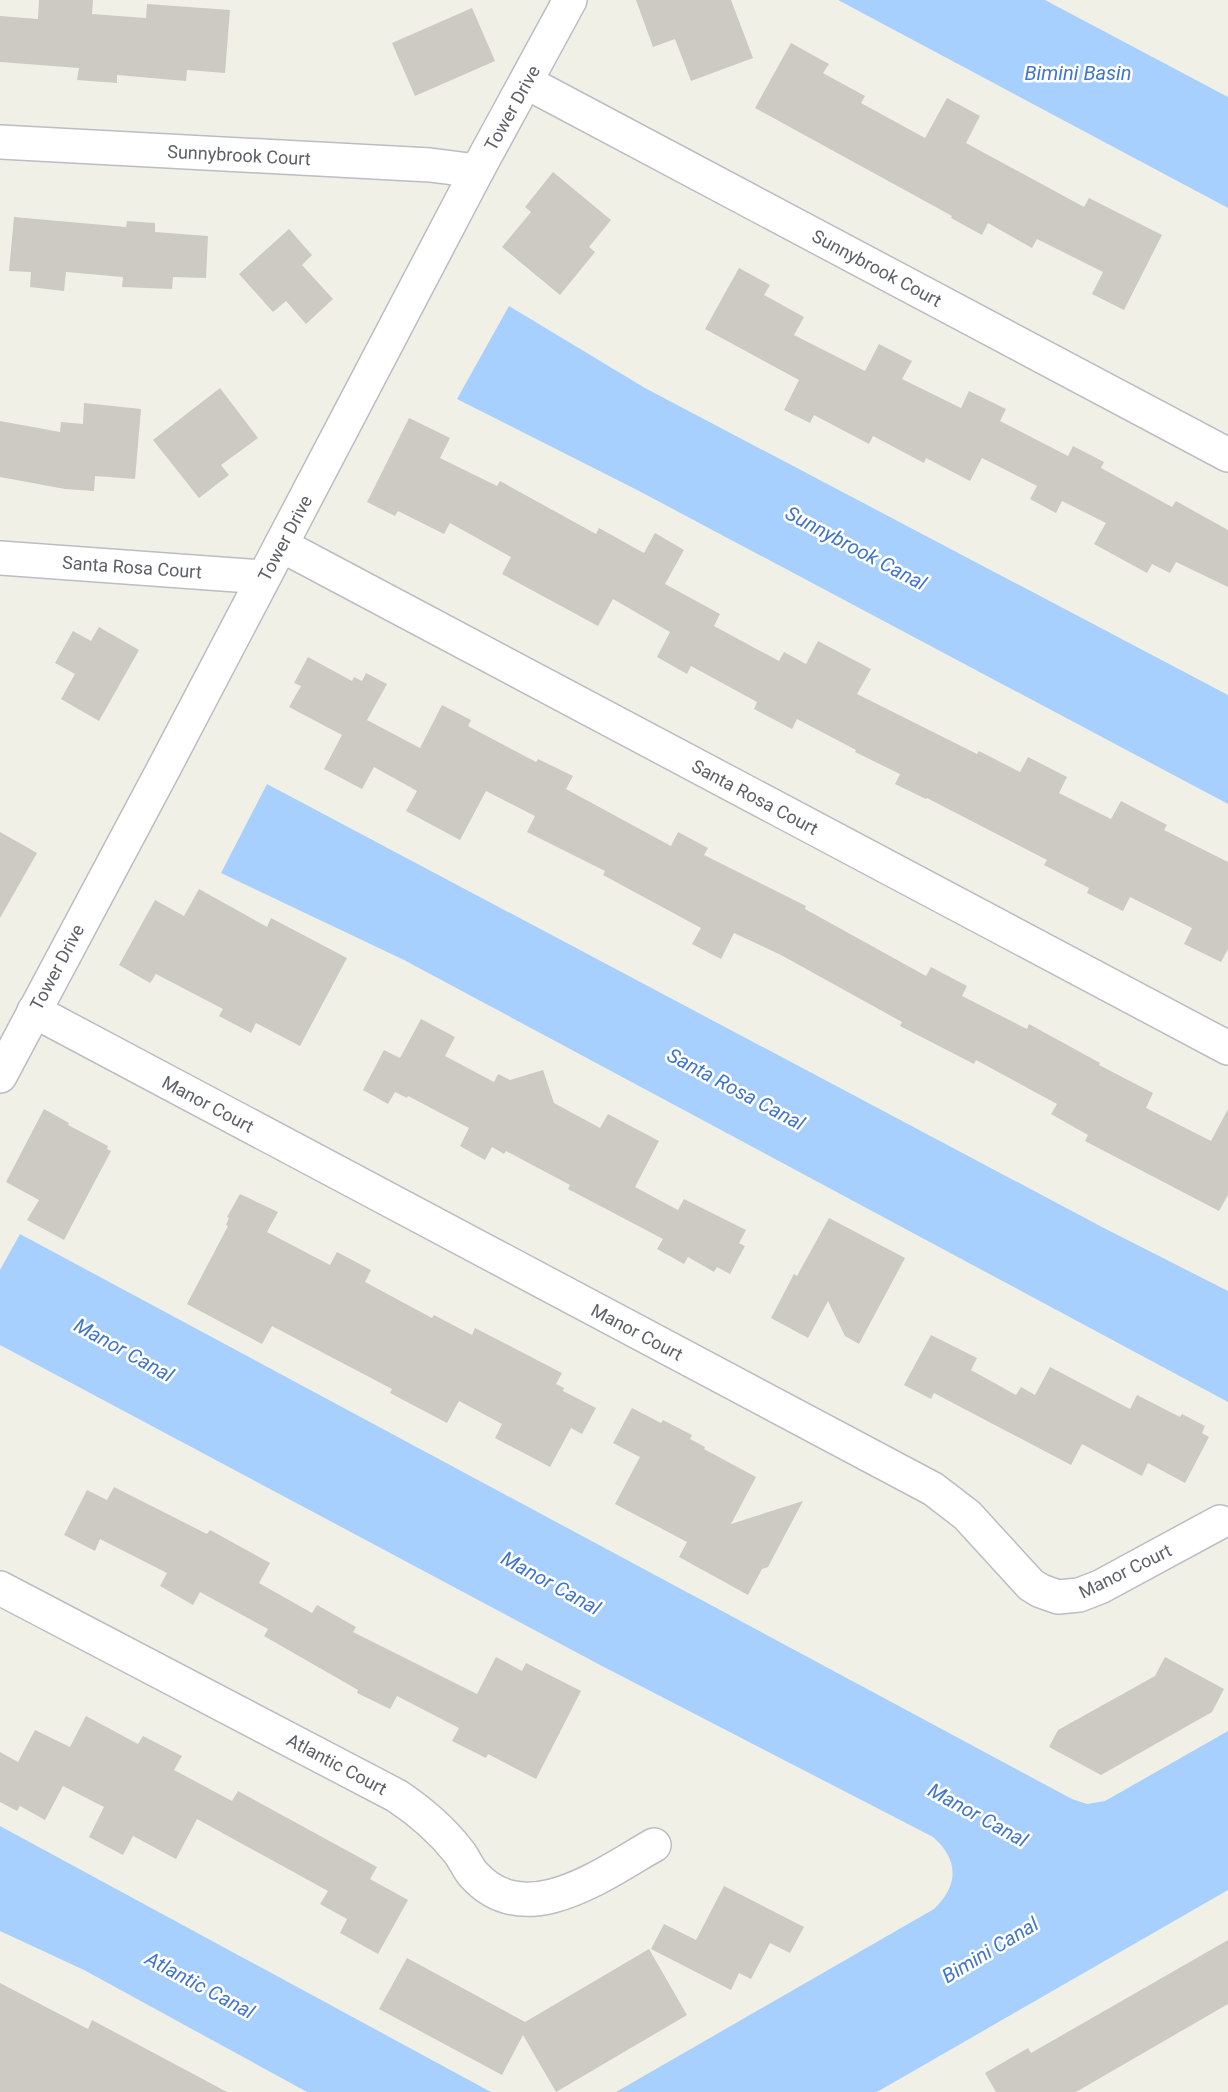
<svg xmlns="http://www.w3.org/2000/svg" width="1228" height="2092" viewBox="0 0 1228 2092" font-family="Roboto,sans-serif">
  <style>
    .water { fill: #a8d0ff }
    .building { fill: #cccac3 }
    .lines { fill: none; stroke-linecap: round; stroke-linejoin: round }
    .street-casing { stroke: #babdc2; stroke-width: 36 }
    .street { stroke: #fff; stroke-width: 33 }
    .labels { text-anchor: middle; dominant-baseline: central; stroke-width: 5; stroke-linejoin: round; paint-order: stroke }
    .street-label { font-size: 18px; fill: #5d6167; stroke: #fff }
    .water-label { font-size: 20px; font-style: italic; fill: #4075cd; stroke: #fff }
  </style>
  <rect width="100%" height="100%" fill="#f1f0e6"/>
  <g class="water">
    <path d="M838,0H1045L1228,97V208Z"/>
    <path d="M509,306L645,388L1228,695V804L639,491L457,399Z"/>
    <path d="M267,784L1102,1227L1228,1291V1402L404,960L221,873Z"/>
    <path d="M20,1234L1072,1799L1087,1804L1105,1801L1228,1731V1890L877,2092H616L934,1909C959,1885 959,1860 933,1837L602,1666L0,1345V1270Z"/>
    <path d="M0,1826L491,2092H307L84,1970L0,1931Z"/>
  </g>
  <g class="building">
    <path d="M39,0H93L92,14L146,18L147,4L230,10L225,73L187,70L186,81L117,75V83L77,80L79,68L0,62V16L38,19Z"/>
    <path d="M636,0H731L753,58L691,81L675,39L653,47Z"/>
    <path d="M472,8L495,61L415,96L392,43Z"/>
    <path d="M791,43L829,64L823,73L865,96L861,103L925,138L947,98L980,116L966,143L1084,207L1089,198L1162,235L1124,310L1092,294L1103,272L1037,239L1032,248L988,223L982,235L951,218L952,216L755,108Z"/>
    <path d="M553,172L611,220L589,247L595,252L560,295L502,247L531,212L525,207Z"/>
    <path d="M14,217L126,227L127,221L155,223V232L208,236L206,278L173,277L172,289L122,287L123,277L66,272L64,291L30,287L31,272L9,271Z"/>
    <path d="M289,229L312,255L302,265L333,299L306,324L286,301L273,312L239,274Z"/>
    <path d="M739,268L770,285L764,295L804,317L794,335L865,371L879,344L912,361L902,379L961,408L969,391L1006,409L1000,421L1068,456L1073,446L1104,462L1101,468L1172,507L1176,501L1228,530V587L1176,562L1170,573L1152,564L1147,573L1094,544L1106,523L1062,501L1056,513L1030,499L1037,486L982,458L970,481L926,458L924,463L873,436L869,444L814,415L810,423L784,410L799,380L705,329Z"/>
    <path d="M220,388L258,438L221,465L229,475L199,498L153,440Z"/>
    <path d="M84,403L141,409L135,479L95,476L94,491L65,489L0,477V421L60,432L61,422L83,424Z"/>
    <path d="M409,418L450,438L440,458L497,486L500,481L596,534L599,528L644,553L655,533L684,550L665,584L720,614L714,626L779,661L784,652L806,664L818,641L871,669L857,694L977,754L979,751L1020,772L1028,757L1067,777L1059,793L1111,819L1121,801L1167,825L1164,830L1228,862V949L1221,962L1184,944L1192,928L1130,897L1123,911L1087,893L1089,888L1044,865L1047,860L927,798L926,799L895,784L900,774L855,752L856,750L797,719L792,729L754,709L757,702L691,666L687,674L657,657L670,632L613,599L598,626L502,574L511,557L450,523L444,534L398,511L395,516L367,502Z"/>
    <path d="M99,627L139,650L99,721L61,699L75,674L55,663L73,631L91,641Z"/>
    <path d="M308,657L352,681L354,677L362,681L366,673L387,684L367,720L420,748L442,705L471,720L468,726L536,762L538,759L573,776L566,789L671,846L678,832L708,848L704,855L806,906L805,909L926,976L931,967L967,986L962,996L1027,1029L1029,1024L1100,1063L1099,1065L1153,1093L1146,1108L1211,1141L1228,1109V1195L1219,1211L1085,1141L1088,1135L1051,1114L1057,1104L976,1060L974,1064L900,1026L902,1022L781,955L734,933L721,959L692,944L701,928L603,875L605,871L527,832L535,816L486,791L460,840L406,811L417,791L374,767L362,789L324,769L342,735L289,707L301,686L294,683Z"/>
    <path d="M0,832L37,853L0,918Z"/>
    <path d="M199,889L267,927L271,918L347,958L300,1046L256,1023L251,1033L219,1016L223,1009L156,974L150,983L119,965L155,900L184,916Z"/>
    <path d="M421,1019L455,1037L445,1056L494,1082L498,1074L510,1080L543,1070L554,1103L600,1128L608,1114L659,1141L635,1187L678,1210L684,1199L746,1230L739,1243L745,1246L730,1274L717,1267L714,1272L688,1257L684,1264L657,1249L663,1239L568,1189L570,1185L506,1151L504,1154L492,1147L485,1160L460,1146L469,1128L408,1096L407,1098L395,1092L388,1104L363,1090L384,1050L400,1058Z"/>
    <path d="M44,1109L69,1123L68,1125L108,1146L107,1149L111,1151L64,1240L27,1220L39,1200L6,1182Z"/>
    <path d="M240,1194L278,1212L267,1232L330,1265L337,1252L371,1270L365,1282L432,1318L434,1315L472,1335L475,1328L562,1373L556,1384L564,1388L563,1391L596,1408L582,1434L571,1428L550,1467L495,1438L502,1424L459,1401L447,1423L390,1393L392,1389L272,1326L262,1344L187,1304L228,1226L226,1225L229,1218L227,1217Z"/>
    <path d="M829,1218L905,1258L859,1344L845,1336L828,1301L808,1338L771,1318L794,1274L797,1276Z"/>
    <path d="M931,1335L977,1358L971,1370L1016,1395L1021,1387L1035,1395L1050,1367L1130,1409L1137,1395L1180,1417L1182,1414L1205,1426L1202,1433L1209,1437L1185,1483L1148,1463L1142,1476L1082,1444L1071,1465L934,1393L931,1399L904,1385Z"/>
    <path d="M632,1408L661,1423L663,1420L692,1435L690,1439L705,1447L704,1449L756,1477L731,1524L803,1501L768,1567L762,1569L748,1595L679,1557L687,1542L615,1504L640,1457L613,1443Z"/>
    <path d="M114,1487L207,1534L210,1530L270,1563L259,1583L312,1613L317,1605L356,1627L353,1632L477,1694L496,1657L522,1671L526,1663L581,1691L536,1779L488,1754L486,1758L452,1741L459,1728L397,1696L390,1709L357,1693L358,1690L264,1636L268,1629L200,1592L193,1605L160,1586L167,1573L100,1539L95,1551L64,1535L87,1490L107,1500Z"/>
    <path d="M1165,1657L1224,1689L1212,1712L1101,1775L1049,1747L1058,1730L1155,1676Z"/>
    <path d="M86,1716L138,1744L143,1736L182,1756L174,1770L232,1801L238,1791L377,1867L370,1879L408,1900L378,1954L340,1933L347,1919L320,1904L328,1891L197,1819L176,1859L133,1836L123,1855L89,1837L104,1807L63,1786L45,1820L20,1806L17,1811L0,1802V1752L18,1762L35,1730L70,1747Z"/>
    <path d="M724,1886L804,1927L790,1953L770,1943L751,1979L739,1973L731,1990L651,1949L664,1924L696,1940Z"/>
    <path d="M1228,1940V2004L1076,2092H996L985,2073L1028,2048L1031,2053Z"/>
    <path d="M649,1949L687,2015L556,2092L523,2035L502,2075L379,2009L407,1958L525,2022Z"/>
    <path d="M0,1983L88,2029L92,2020L227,2092H0Z"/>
  </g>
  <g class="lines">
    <defs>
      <g id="street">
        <path d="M526,82L1228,455"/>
        <path d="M0,142L430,165L477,171"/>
        <path d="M281,545L1228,1048"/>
        <path d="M0,558L264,577"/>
        <path d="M34,1011L933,1489L967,1515L1031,1585L1041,1591L1058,1597L1079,1595L1100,1587L1220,1522"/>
        <path d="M0,1076L163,770L477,171L570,0"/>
        <path d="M0,1588L397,1796C421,1812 440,1828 458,1851C464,1858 467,1867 473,1874C525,1933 603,1874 654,1845"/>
      </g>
    </defs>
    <use href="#street" class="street-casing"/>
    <use href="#street" class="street"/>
  </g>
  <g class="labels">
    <g class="street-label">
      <text transform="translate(512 108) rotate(-61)">Tower Drive</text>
      <text transform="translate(239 155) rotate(3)">Sunnybrook Court</text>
      <text transform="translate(877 268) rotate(28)">Sunnybrook Court</text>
      <text transform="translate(285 538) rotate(-62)">Tower Drive</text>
      <text transform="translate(132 567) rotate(4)">Santa Rosa Court</text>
      <text transform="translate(755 797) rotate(28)">Santa Rosa Court</text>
      <text transform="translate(57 967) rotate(-62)">Tower Drive</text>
      <text transform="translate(208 1104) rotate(28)">Manor Court</text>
      <text transform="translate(637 1332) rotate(28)">Manor Court</text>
      <text transform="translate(1125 1571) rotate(-26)">Manor Court</text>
      <text transform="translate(337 1764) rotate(28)">Atlantic Court</text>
    </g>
    <g class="water-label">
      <text x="1078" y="73">Bimini Basin</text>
      <text transform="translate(856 548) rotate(28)">Sunnybrook Canal</text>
      <text transform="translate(736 1089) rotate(28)">Santa Rosa Canal</text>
      <text transform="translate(124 1350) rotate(29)">Manor Canal</text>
      <text transform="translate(551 1583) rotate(29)">Manor Canal</text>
      <text transform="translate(978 1815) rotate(29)">Manor Canal</text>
      <text transform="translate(990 1950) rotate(-31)">Bimini Canal</text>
      <text transform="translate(200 1985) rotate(28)">Atlantic Canal</text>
    </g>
  </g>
</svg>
